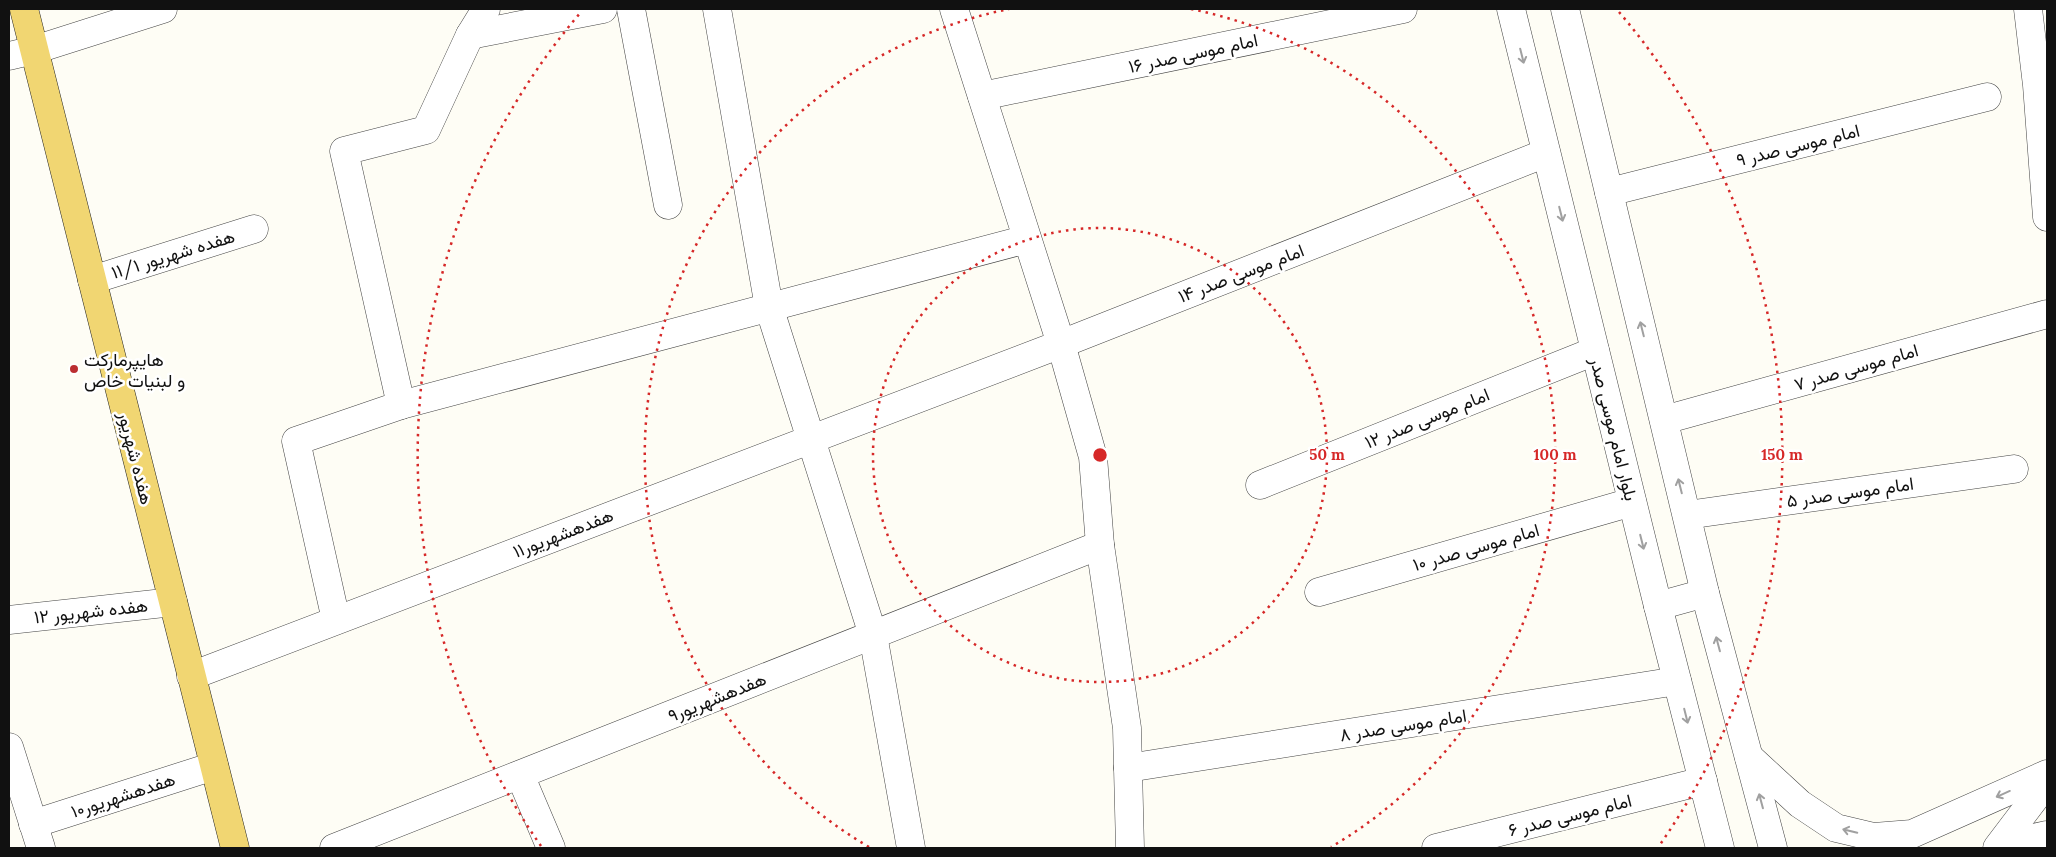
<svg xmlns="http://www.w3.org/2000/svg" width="2056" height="857" viewBox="0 0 2056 857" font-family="Lora,Vazirmatn,serif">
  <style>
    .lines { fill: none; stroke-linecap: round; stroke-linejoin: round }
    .minor-casing { stroke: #444; stroke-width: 29 }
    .major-casing { stroke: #222; stroke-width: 29 }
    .minor { stroke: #fff; stroke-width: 28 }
    .major { stroke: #f1d672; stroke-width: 28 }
    .oneway { stroke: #a0a0a0 }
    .ring { fill: none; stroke: #d62828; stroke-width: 2.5; stroke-dasharray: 2.5 5 }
    .poi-dot { fill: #bb2e31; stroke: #fff; stroke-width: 2 }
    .labels { text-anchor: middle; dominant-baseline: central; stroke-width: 5; stroke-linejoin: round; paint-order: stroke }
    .street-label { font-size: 18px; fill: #111; stroke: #fff }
    .poi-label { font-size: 18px; fill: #111; stroke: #fff; text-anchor: start }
    .centre { fill: #d62828; stroke: #fff; stroke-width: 2.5 }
    .ring-label { font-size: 15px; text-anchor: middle; font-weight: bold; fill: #d62828; stroke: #fff; stroke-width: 5; stroke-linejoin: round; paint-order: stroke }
  </style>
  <rect width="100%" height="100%" fill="#fefdf5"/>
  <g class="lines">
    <defs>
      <g id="minor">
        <path d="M631,9L668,205"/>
        <path d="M717,9L769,307L873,635L911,848"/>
        <path d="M954,9L1061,344L1093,457L1100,545L1127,728L1130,848"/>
        <path d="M1511,9L1658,606L1720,848"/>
        <path d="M1565,9L1705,593L1773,848"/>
        <path d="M2028,9L2037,85L2047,217"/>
        <path d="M470,35L603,9"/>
        <path d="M9,56L34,50L163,9"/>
        <path d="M982,96L1403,9"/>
        <path d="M1609,192L1987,97"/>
        <path d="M92,280L254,229"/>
        <path d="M401,405L344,151L426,130L470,35L486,9"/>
        <path d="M1664,420L2047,314"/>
        <path d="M1260,485L1595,351"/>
        <path d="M1687,515L2014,469"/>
        <path d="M1319,592L1632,502"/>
        <path d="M1658,606L1705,593"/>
        <path d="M9,620L173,602"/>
        <path d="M336,620L296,441L401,405L1027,239"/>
        <path d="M191,676L1061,344L1546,153"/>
        <path d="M9,747L41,848"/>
        <path d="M1749,757L1800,804L1836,828L1874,837L1912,834L2047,774"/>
        <path d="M1128,768L1677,681"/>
        <path d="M520,775L551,848"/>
        <path d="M33,824L214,766"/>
        <path d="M2000,845L2047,835"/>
        <path d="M334,848L1100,545"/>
        <path d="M1436,848L1703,781"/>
        <path d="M1997,848L2047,782"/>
      </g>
      <path id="major" d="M24,9L235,848"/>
    </defs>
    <use href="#minor" class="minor-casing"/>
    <use href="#major" class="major-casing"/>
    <use href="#minor" class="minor"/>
    <use href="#major" class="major"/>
  </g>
  <defs><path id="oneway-shaft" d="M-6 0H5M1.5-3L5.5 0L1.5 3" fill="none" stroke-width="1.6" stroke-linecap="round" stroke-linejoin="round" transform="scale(1.25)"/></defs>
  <g class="oneway">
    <use href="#oneway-shaft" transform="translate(1522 56) rotate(76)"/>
    <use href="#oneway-shaft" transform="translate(1561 214) rotate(76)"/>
    <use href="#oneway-shaft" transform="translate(1642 329) rotate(-104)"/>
    <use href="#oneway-shaft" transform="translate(1680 486) rotate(-104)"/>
    <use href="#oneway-shaft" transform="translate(1642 542) rotate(76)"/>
    <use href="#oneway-shaft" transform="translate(1718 644) rotate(-105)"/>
    <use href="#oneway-shaft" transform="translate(1686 716) rotate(76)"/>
    <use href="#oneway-shaft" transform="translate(2003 794) rotate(156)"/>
    <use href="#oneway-shaft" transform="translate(1761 801) rotate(-105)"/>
    <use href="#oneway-shaft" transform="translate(1850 831) rotate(-166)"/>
  </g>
  <g class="ring">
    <circle cx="1100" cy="455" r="227"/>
    <path d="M869 847A455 455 0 0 1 1009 9M1191 9A455 455 0 0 1 1331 847"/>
    <path d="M541 846A682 682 0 0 1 581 12M1619 12A682 682 0 0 1 1659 846"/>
  </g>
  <circle class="poi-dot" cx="74" cy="369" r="5"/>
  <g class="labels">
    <g class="street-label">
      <text transform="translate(1193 53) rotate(-12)">امام موسی صدر ۱۶</text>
      <text transform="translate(1798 145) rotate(-14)">امام موسی صدر ۹</text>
      <text transform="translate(173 254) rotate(-17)">هفده شهریور ۱۱/۱</text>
      <text transform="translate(1241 273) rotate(-21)">امام موسی صدر ۱۴</text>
      <text transform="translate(1856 367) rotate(-16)">امام موسی صدر ۷</text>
      <text transform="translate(1427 418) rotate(-22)">امام موسی صدر ۱۲</text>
      <text transform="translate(1614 429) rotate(76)">بلوار امام موسی صدر</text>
      <text transform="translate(136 458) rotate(76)">هفده شهریور</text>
      <text transform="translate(1850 492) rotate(-8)">امام موسی صدر ۵</text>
      <text transform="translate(563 533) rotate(-21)">هفدهشهریور۱۱</text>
      <text transform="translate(1476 547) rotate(-16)">امام موسی صدر ۱۰</text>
      <text transform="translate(91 611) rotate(-6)">هفده شهریور ۱۲</text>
      <text transform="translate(717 697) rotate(-22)">هفدهشهریور۹</text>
      <text transform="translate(1403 725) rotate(-9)">امام موسی صدر ۸</text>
      <text transform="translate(123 795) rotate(-18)">هفدهشهریور۱۰</text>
      <text transform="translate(1570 815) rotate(-14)">امام موسی صدر ۶</text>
    </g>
    <g class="poi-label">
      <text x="84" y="359">هایپرمارکت<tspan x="84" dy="21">و لبنیات خاص</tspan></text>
    </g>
  </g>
  <circle cx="1100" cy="455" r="8" class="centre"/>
  <g class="ring-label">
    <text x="1327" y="460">50 m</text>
    <text x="1555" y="460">100 m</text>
    <text x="1782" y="460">150 m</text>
  </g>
  <rect width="2056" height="857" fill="none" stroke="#111111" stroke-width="20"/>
</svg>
